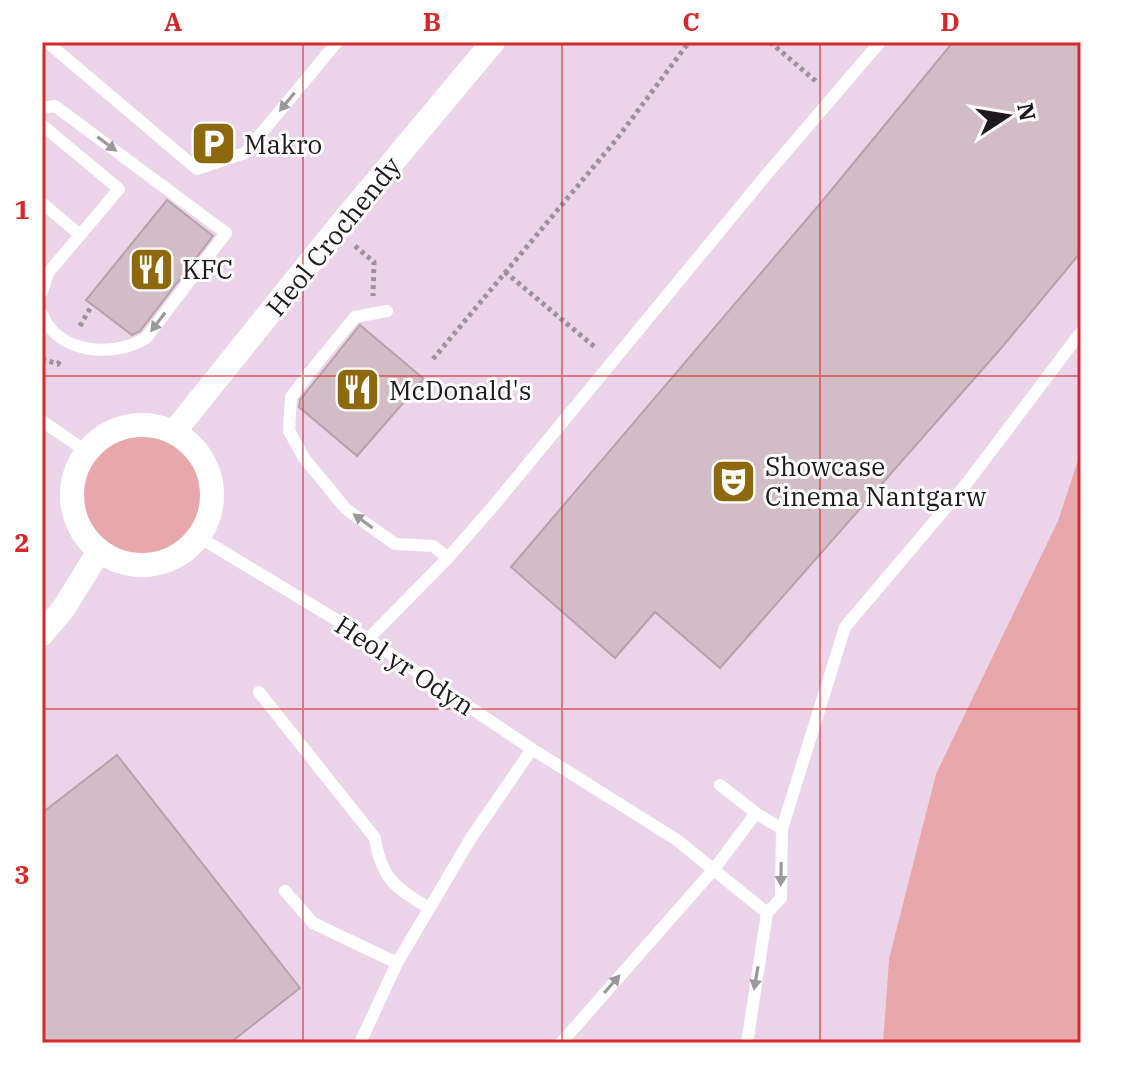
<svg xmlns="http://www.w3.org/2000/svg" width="1123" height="1085" viewBox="0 0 1123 1085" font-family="'IBM Plex Serif',serif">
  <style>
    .built { fill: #ebd4e9 }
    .green { fill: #e8a7ab }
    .building { fill: #d2bcc5; stroke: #b7a2ab; stroke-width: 2 }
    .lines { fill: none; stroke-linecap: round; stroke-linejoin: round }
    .path { stroke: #9d919c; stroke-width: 5; stroke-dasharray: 4 4; stroke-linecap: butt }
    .service { stroke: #fff; stroke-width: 12 }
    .minor { stroke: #fff; stroke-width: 24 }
    .oneway { fill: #9a989a }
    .grid { fill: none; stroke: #d62828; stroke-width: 2; stroke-opacity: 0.55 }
    .labels { text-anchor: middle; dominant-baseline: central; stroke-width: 6; stroke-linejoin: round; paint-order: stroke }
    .poi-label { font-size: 26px; fill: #1f191f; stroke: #fff; text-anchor: start }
    .street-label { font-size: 26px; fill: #1f191f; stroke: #fff }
    .neatline { fill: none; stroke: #d62828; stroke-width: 3 }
    .grid-label { font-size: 26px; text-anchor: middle; font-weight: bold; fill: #d62828 }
  </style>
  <rect width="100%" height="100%" fill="#f1e0ef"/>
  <path class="built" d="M42,42H1081V451L1058,521L889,959L883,1043H42Z"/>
  <g class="green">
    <circle cx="142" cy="495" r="70"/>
    <path d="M1081,451V1043H883L889,959L936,774L1058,521Z"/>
  </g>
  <g class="building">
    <path d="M953,42H1081V252L1003,346L720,668L655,612L615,658L511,567L824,199Z"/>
    <path d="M167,200L213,236L140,331L132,335L86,300Z"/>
    <path d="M360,325L424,379L357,456L299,407L300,400Z"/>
    <path d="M117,755L300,988L230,1043H42V813Z"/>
  </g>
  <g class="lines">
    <g class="path">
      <path d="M770,42L818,83"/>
      <path d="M355,246L374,262L373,296"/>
      <path d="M505,272L596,348"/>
      <path d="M80,326L92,305"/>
      <path d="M42,359L58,364L61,359"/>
      <path d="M433,359L616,140L689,42"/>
    </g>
    <g class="service">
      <path d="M47,42L197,169L245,153L337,42"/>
      <path d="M42,108L55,106L226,233L146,338C113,358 58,354 42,314"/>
      <path d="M42,125L119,189L48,273L42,292"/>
      <path d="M42,203L79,234"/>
      <path d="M387,311L355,317L310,372L291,397L289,431L304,458L346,509L395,544L433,546L448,558"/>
      <path d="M42,421L87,452"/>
      <path d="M199,537L368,639L532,749L677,840L767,913"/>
      <path d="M368,639L448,558L495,504L767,174L880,42"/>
      <path d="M259,692L375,838C381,879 396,888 429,908"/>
      <path d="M720,785L756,813L782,829"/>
      <path d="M285,891L313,923L397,963"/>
      <path d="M360,1043L397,963L471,838L532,749"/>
      <path d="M561,1043L715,868L756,813"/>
      <path d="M747,1043L767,913L781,898L782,829L845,627L967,483L1081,332"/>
    </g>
    <g class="minor">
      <circle cx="142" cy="495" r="70"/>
      <path d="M174,432L336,230L493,42"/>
      <path d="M42,634L64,608L99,551"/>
    </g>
  </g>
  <defs><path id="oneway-solid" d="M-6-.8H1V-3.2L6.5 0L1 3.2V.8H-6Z" transform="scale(2)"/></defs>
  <g class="oneway">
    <use href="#oneway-solid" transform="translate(287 102) rotate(129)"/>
    <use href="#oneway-solid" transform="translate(107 144) rotate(37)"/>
    <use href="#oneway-solid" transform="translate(158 322) rotate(127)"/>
    <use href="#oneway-solid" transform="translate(363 521) rotate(-144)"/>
    <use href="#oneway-solid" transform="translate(781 874) rotate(91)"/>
    <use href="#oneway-solid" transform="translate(756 978) rotate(100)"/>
    <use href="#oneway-solid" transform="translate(612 984) rotate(-49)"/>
  </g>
  <path class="grid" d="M303,42V1043M562,42V1043M820,42V1043M42,376H1081M42,709H1081"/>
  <defs>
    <symbol id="parking-square" viewBox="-11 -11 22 22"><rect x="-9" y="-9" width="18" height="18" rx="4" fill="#8e680c" stroke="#fff"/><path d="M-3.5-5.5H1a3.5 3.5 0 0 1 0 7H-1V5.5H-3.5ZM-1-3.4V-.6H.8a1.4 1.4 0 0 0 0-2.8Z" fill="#fff"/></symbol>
    <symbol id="restaurant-square" viewBox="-11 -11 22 22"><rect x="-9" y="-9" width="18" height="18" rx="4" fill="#8e680c" stroke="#fff"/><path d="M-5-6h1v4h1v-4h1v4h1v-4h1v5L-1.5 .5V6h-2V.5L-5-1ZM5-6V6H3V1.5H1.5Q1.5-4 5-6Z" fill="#fff"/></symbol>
    <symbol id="theatre-square" viewBox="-11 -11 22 22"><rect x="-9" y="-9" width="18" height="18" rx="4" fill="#8e680c" stroke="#fff"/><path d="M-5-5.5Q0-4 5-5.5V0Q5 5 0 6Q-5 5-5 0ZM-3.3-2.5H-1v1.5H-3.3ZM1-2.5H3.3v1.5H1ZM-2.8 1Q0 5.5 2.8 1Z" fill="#fff"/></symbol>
  </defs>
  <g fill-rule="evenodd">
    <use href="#parking-square" x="188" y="118" width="51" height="51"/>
    <use href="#restaurant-square" x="126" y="244" width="51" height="51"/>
    <use href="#restaurant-square" x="332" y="364" width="51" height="51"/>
    <use href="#theatre-square" x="708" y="456" width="51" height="51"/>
  </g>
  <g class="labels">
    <g class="poi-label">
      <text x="244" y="144">Makro</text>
      <text x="182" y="269">KFC</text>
      <text x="389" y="390">McDonald's</text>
      <text x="765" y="466">Showcase<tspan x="765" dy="30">Cinema Nantgarw</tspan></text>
    </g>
    <g class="street-label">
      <text transform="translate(333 236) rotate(-51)">Heol Crochendy</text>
      <text transform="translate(405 665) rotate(33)">Heol yr Odyn</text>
    </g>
  </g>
  <rect width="1123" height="1085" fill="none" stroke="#ffffff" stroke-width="88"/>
  <g transform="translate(1007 116) rotate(78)" stroke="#ffffff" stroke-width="6" paint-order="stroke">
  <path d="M0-6L14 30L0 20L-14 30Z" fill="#1f191f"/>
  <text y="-12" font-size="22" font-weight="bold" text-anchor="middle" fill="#1f191f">N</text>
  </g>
  <rect x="44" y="44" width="1035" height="997" class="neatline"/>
  <g class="grid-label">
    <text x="173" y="31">A</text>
    <text x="432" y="31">B</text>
    <text x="691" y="31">C</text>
    <text x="950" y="31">D</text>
    <text x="22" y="219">1</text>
    <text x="22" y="552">2</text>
    <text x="22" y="884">3</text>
  </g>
</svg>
